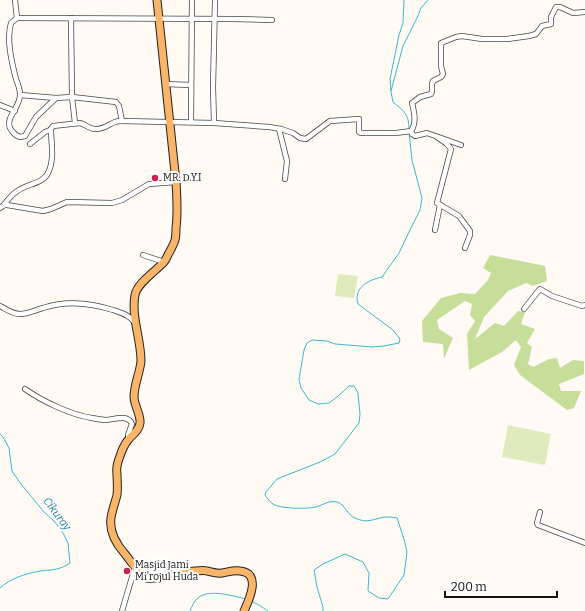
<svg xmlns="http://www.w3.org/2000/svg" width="585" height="611" viewBox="0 0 585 611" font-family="Bitter,serif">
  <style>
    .green { fill: #dfebbc }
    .forest { fill: #c7dd9a }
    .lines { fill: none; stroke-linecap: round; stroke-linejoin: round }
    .stream { stroke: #3cb8d1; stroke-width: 1 }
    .street-casing { stroke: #444; stroke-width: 6 }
    .primary-casing { stroke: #222; stroke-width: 9 }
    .street { stroke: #fff; stroke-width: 4.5 }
    .primary { stroke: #fbb568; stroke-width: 7 }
    .poi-dot { fill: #c52451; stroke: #fff; stroke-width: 1.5 }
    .labels { text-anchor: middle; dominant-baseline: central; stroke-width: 4; stroke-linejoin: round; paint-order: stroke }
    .poi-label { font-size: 10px; fill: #111; stroke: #fff; text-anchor: start }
    .water-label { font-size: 11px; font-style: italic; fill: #157d98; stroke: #fff }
  </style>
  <rect width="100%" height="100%" fill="#fffaf4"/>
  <g class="green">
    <path d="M338,274L358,276L354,298L335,296Z"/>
    <path d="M508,425L551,434L545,465L502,457Z"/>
  </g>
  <path class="forest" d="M490,255L545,266L547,281L533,286L526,283L508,291L484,317L475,339L495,323L504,326L518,311L525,312L521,324L535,329L527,343L532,347L528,364L533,367L549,359L557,358L560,368L573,360L584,361V374L559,384L561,391H581L574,408L567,410L520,375L514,365L521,347L516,340L502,352L469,370L467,334L475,321L470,315L472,304L465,301L437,320L439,329L453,338L444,359L443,344L423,342L422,321L441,298L460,293L475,294L488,280L491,273L483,268Z"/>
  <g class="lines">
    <g class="stream">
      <path d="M404,0L403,23L399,35L390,79L391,92L393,102C404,111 409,114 409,129"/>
      <path d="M391,91L403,46L417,18L421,8L428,0"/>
      <path d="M0,434L3,437L9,448L12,471L21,484L44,512L54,521L63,533L68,543L70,563C61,570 50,570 40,571C25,574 11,578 0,588"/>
      <path d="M251,601L259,605L268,611"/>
      <path d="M190,611C192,606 194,601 199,597C210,589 234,596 246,599"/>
      <path d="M323,611V607L317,587L314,570L323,564L345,554L363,562L369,573L368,591L379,598L388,599L404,575L407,552L404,539L397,518C393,517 389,517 385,517C372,519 368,524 355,518C347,515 345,504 337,502C329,500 323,505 316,507C308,509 280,509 273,504C270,502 267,498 265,495L266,492L277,479L320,462L335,454L359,423L360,414L358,393L354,386H349L337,397L329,403L318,404L309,400L301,388L299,379L304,350L307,343L312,340L327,341L335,344L372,347L384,346L399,343L400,339L393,330L358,304C353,288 368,280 382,277L399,253L408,234L420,210L422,198L412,160L409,132"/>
    </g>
    <defs>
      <g id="street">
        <path d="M15,0L17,18L233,19L272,20"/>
        <path d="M17,18L11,23C6,40 12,63 16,79C18,84 20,90 20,94C21,108 2,119 12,131C14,134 16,136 20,137L25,136L36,117L56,98L72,97L116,102L119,106L122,121"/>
        <path d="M71,18L72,97L75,123"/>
        <path d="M165,84L191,85"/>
        <path d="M20,95L56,98"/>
        <path d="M0,105L15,111"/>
        <path d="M191,122L192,0"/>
        <path d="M214,123L213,87L215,0"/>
        <path d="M279,129L287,161L285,179"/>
        <path d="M411,131C417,122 414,112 412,103L420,97L431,94L432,91V84L433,81L441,77L443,74L441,66V43L456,37L462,36L482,39H507L529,36L536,34L542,26L551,24V17L556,7H560L573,13L585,12"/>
        <path d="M411,131L412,134L415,136L427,133L461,145"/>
        <path d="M437,137L447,144L451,149L437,203L459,216L470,231V235L465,248"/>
        <path d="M30,144L45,132L50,130"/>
        <path d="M3,206C7,201 11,195 16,192C25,184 43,184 48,173C55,159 51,143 51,129L53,126L80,123C85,124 89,129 95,129C103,130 109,124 115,122C117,121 120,121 122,121L214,123L269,127L281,129L293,133L300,138L306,139L330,121L359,119V132L361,133H396L411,131"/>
        <path d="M0,208L4,205H7L43,211L51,209L67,202L112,203L122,200L149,184L176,182"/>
        <path d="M435,230L440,205"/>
        <path d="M143,255L164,262"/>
        <path d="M0,306C6,309 12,314 20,314C28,314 35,310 43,308C66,300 91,303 113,310C121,313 130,315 134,322"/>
        <path d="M524,309L539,290L540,289L552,296L582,306L585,305"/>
        <path d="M25,389C42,401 71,415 92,418C97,419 103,420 107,420C115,419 128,414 132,424L128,435L129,439"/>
        <path d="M540,512L537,523L538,525L585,543"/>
        <path d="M122,611L135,567"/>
      </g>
      <path id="primary" d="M157,0L176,182C177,198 178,213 176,228C176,232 176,236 175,240C174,244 172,247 170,251C168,254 167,258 164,262C156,271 137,283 135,295C131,317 141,339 141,361C140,373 134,384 134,397C134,405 141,415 140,423C139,431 133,434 128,440C124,445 122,450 120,456C118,461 116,468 117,474C117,481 118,488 117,495C115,503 112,510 111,518C109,532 116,544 125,554C130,560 140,576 147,578C157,580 183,572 195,571C199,571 203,570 207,571C212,572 216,574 222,573C228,572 234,570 240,571C262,573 249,600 244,611"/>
    </defs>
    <use href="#street" class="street-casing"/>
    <use href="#primary" class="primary-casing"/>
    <use href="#street" class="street"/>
    <use href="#primary" class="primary"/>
  </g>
  <g class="poi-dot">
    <circle cx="155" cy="178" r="4"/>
    <circle cx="127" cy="571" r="4"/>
  </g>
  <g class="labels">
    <g class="poi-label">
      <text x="163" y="178">MR. D.Y.I</text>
      <text x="135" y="565">Masjid Jami<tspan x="135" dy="12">Mi'rojul Huda</tspan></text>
    </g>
    <g class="water-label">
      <text transform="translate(57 514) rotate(53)">Cikuray</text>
    </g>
  </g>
  <path d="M445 591v6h112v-6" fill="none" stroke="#111111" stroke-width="2"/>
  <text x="451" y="591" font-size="12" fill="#111111" stroke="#ffffff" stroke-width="3" paint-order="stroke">200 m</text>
</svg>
